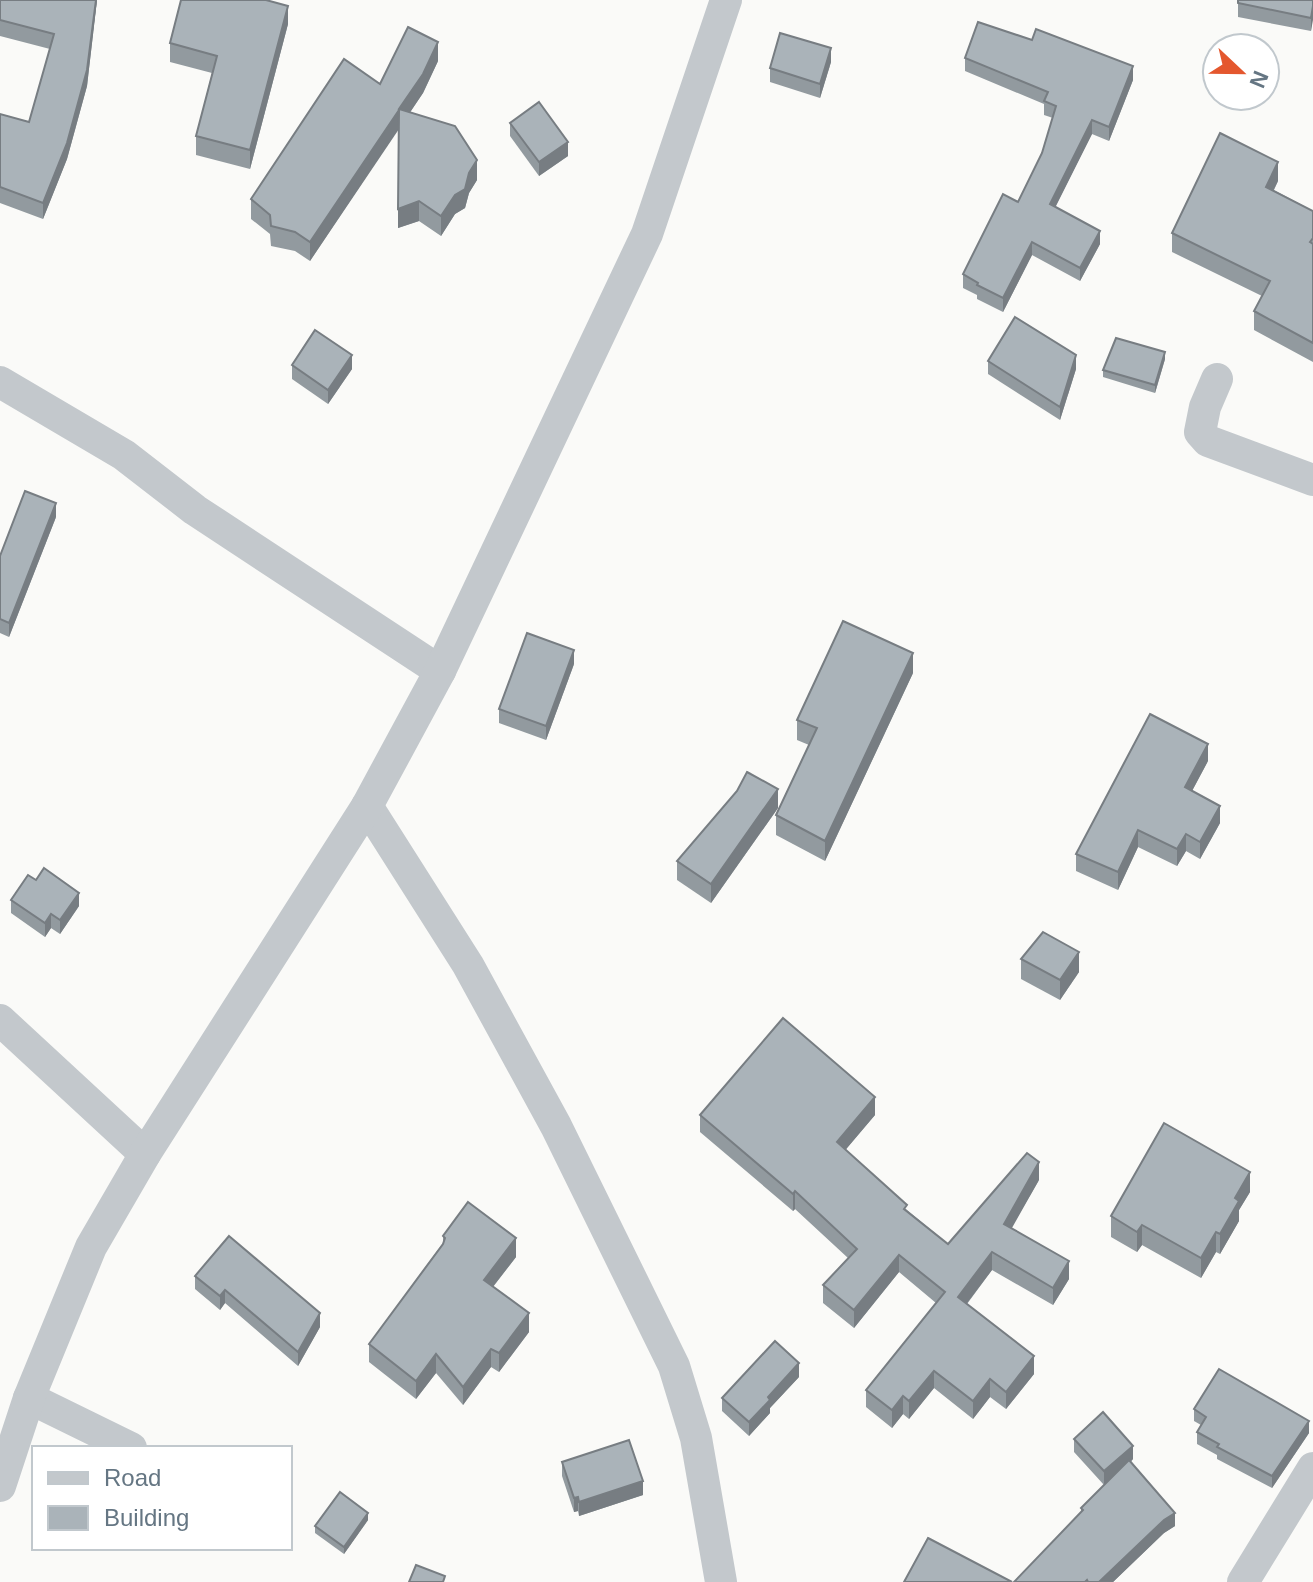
<svg xmlns="http://www.w3.org/2000/svg" width="1313" height="1582" viewBox="0 0 1313 1582" font-family="Arial,sans-serif">
  <style>
    .lines { fill: none; stroke-linecap: round; stroke-linejoin: round }
    .minor { stroke: #c3c8cc; stroke-width: 32 }
    .wall { fill: #929a9f }
    .shaded-wall { fill: #777d82 }
    .building { fill: #aab3b9; stroke: #777d82; stroke-width: 2 }
  </style>
  <rect width="100%" height="100%" fill="#fafaf8"/>
  <g class="lines">
    <g class="minor">
      <path d="M1217,379L1205,407L1200,432L1208,441L1313,480"/>
      <path d="M0,382L124,455L195,510L440,671"/>
      <path d="M367,806L468,965L556,1126L674,1366L696,1438L721,1582"/>
      <path d="M0,1020L145,1154"/>
      <path d="M29,1398L131,1448"/>
      <path d="M0,1486L29,1398L91,1247L145,1154L367,806L440,671L647,234L726,0"/>
      <path d="M1243,1582L1313,1468"/>
    </g>
  </g>
  <g class="wall">
    <path d="M0,0H97L87,86L67,159L43,219L0,203V114L29,122L50,49L0,36Z"/>
    <path d="M1313,0L1311,31L1238,17V3Z"/>
    <path d="M288,24L250,169L196,155V136L212,73L170,62V43Z"/>
    <path d="M965,58L1133,80L1109,141L1092,134L1055,207L1100,244L1080,281L1032,255L1003,312L977,299V295L963,288V274L1018,202L1042,153L1053,118L1044,115V104L965,71Z"/>
    <path d="M438,61L423,93L410,112L477,180L469,193L465,208L455,214L441,236L419,221L398,228V129L310,261L295,251L271,246L270,234L251,219V199L380,84Z"/>
    <path d="M831,62L820,98L770,82V68Z"/>
    <path d="M510,123L568,156L539,176L510,136Z"/>
    <path d="M1278,181L1274,190L1313,211V362L1254,330V311L1262,296L1172,252V233Z"/>
    <path d="M1165,359L1155,393L1103,377V370Z"/>
    <path d="M988,361L1076,369L1060,420L988,374Z"/>
    <path d="M292,365L352,369L328,404L292,379Z"/>
    <path d="M56,517L9,637L0,633V556Z"/>
    <path d="M574,664L546,740L499,723V709Z"/>
    <path d="M913,673L825,861L776,835V815L809,745L797,740V720Z"/>
    <path d="M1208,761L1192,791L1220,823L1200,859L1186,851L1177,866L1138,847L1118,890L1076,871V854Z"/>
    <path d="M778,808L711,903L677,880V861Z"/>
    <path d="M36,880L79,906L60,934L51,928L45,937L11,913V900Z"/>
    <path d="M1021,959L1079,972L1060,1000L1021,979Z"/>
    <path d="M700,1115H875L845,1150L907,1210L948,1244L1039,1180L1011,1228L1069,1279L1053,1305L992,1270L967,1304L1034,1374L1006,1409L990,1397L973,1419L934,1388L909,1419L903,1414L892,1428L866,1407V1390L936,1303L899,1272L854,1328L823,1303V1285L848,1258L795,1209L793,1211L700,1132Z"/>
    <path d="M1250,1192L1239,1210V1221L1220,1254L1216,1252L1201,1278L1142,1245L1137,1252L1111,1237V1216Z"/>
    <path d="M443,1236L516,1257L493,1287L529,1332L499,1372L491,1367L463,1405L436,1373L416,1399L369,1362V1344L443,1243Z"/>
    <path d="M195,1276L320,1327L298,1366L225,1303L220,1310L195,1289Z"/>
    <path d="M799,1377L770,1408V1413L749,1436L722,1411V1398Z"/>
    <path d="M1194,1409L1309,1433L1272,1488L1217,1459V1455L1197,1444V1432L1201,1425L1194,1421Z"/>
    <path d="M1074,1439L1133,1459L1131,1462L1175,1526L1164,1533L1113,1582H1014L1081,1512V1508L1104,1485L1074,1452Z"/>
    <path d="M562,1462L643,1495L579,1516L578,1511L574,1512L562,1476Z"/>
    <path d="M368,1520L344,1554L315,1533V1526Z"/>
  </g>
  <g class="shaded-wall">
    <path d="M96,0H97L87,86L67,159L43,219V203Z"/>
    <path d="M288,6V24L250,169V150Z"/>
    <path d="M1313,6V20L1311,31V18Z"/>
    <path d="M438,42V61L423,93L399,129V109Z"/>
    <path d="M831,48V62L820,98V84Z"/>
    <path d="M1133,66V80L1109,141V127Z"/>
    <path d="M399,110V129L310,261V242Z"/>
    <path d="M1092,120V134L1050,218V204Z"/>
    <path d="M568,142V156L539,176V162Z"/>
    <path d="M477,160V180L469,193L465,208L455,214L441,236V216Z"/>
    <path d="M1278,162V181L1266,205V187Z"/>
    <path d="M419,201V221L398,228V209Z"/>
    <path d="M1100,231V244L1080,281V268Z"/>
    <path d="M1032,242V255L1003,312V298Z"/>
    <path d="M1165,352V359L1155,393V385Z"/>
    <path d="M352,355V369L328,404V390Z"/>
    <path d="M1076,355V369L1060,420V407Z"/>
    <path d="M56,503V517L9,637V623Z"/>
    <path d="M574,650V664L546,740V726Z"/>
    <path d="M913,653V673L825,861V841Z"/>
    <path d="M1208,744V761L1185,804V787Z"/>
    <path d="M778,789V808L711,903V884Z"/>
    <path d="M1220,806V823L1200,859V842Z"/>
    <path d="M1138,830V847L1118,890V872Z"/>
    <path d="M1186,834V851L1177,866V849Z"/>
    <path d="M79,893V906L60,934V920Z"/>
    <path d="M51,914V928L45,937V923Z"/>
    <path d="M1079,952V972L1060,1000V980Z"/>
    <path d="M875,1097V1115L837,1160V1142Z"/>
    <path d="M1039,1162V1180L1004,1242V1224Z"/>
    <path d="M1250,1172V1192L1239,1210V1221L1220,1254V1234L1235,1198Z"/>
    <path d="M795,1191V1209L793,1211V1194Z"/>
    <path d="M1142,1225V1245L1137,1252V1232Z"/>
    <path d="M1216,1232V1252L1201,1278V1258Z"/>
    <path d="M516,1238V1257L484,1298V1280Z"/>
    <path d="M992,1252V1270L958,1315V1297Z"/>
    <path d="M899,1255V1272L854,1328V1310Z"/>
    <path d="M1069,1261V1279L1053,1305V1288Z"/>
    <path d="M225,1290V1303L220,1310V1296Z"/>
    <path d="M320,1313V1327L298,1366V1352Z"/>
    <path d="M529,1313V1332L499,1372V1353Z"/>
    <path d="M491,1349V1367L463,1405V1387Z"/>
    <path d="M436,1354V1373L416,1399V1381Z"/>
    <path d="M1034,1356V1374L1006,1409V1392Z"/>
    <path d="M799,1363V1377L770,1408V1413L749,1436V1422L768,1397Z"/>
    <path d="M934,1371V1388L909,1419V1401Z"/>
    <path d="M990,1379V1397L973,1419V1401Z"/>
    <path d="M903,1396V1414L892,1428V1410Z"/>
    <path d="M1309,1421V1433L1272,1488V1476Z"/>
    <path d="M1133,1446V1459L1104,1485V1471Z"/>
    <path d="M643,1481V1495L579,1516V1502Z"/>
    <path d="M578,1497V1511L574,1512V1498Z"/>
    <path d="M368,1513V1520L344,1554V1547Z"/>
    <path d="M1175,1513V1526L1164,1533L1113,1582H1099L1164,1520Z"/>
  </g>
  <g class="building">
    <path d="M0,0H96L87,70L67,143L43,203L0,187V114L29,122L54,34L0,20Z"/>
    <path d="M181,0H266L288,6L250,150L196,136L217,56L170,43Z"/>
    <path d="M1238,0H1313V6L1311,18L1238,3Z"/>
    <path d="M978,22L1032,40L1036,29L1133,66L1109,127L1092,120L1050,204L1100,231L1080,268L1032,242L1003,298L977,285L978,283L963,274L1003,194L1018,202L1042,153L1056,106L1044,101L1048,92L965,58Z"/>
    <path d="M408,27L438,42L423,74L399,109L455,126L477,160L469,173L465,189L455,195L441,216L419,201L398,209L399,110L310,242L295,232L271,226L270,215L251,199L344,59L380,84Z"/>
    <path d="M780,33L831,48L820,84L770,68Z"/>
    <path d="M539,102L568,142L539,162L510,123Z"/>
    <path d="M1220,133L1278,162L1266,187L1313,211V238L1310,242L1313,244V343L1254,311L1270,281L1172,233Z"/>
    <path d="M1015,317L1076,355L1060,407L988,361Z"/>
    <path d="M315,330L352,355L328,390L292,365Z"/>
    <path d="M1116,338L1165,352L1155,385L1103,370Z"/>
    <path d="M25,491L56,503L9,623L0,619V556Z"/>
    <path d="M843,621L913,653L825,841L776,815L817,728L797,720Z"/>
    <path d="M527,633L574,650L546,726L499,709Z"/>
    <path d="M1150,714L1208,744L1185,787L1220,806L1200,842L1186,834L1177,849L1138,830L1118,872L1076,854Z"/>
    <path d="M747,772L778,789L711,884L677,861L737,791Z"/>
    <path d="M44,868L79,893L60,920L51,914L45,923L11,900L28,875L36,880Z"/>
    <path d="M1043,932L1079,952L1060,980L1021,959Z"/>
    <path d="M783,1018L875,1097L837,1142L907,1205L904,1209L948,1244L1027,1153L1039,1162L1004,1224L1069,1261L1053,1288L992,1252L958,1297L1034,1356L1006,1392L990,1379L973,1401L934,1371L909,1401L903,1396L892,1410L866,1390L945,1292L899,1255L854,1310L823,1285L857,1249L795,1191L793,1194L700,1115Z"/>
    <path d="M1164,1123L1250,1172L1235,1198L1239,1201L1220,1234L1216,1232L1201,1258L1142,1225L1137,1232L1111,1216Z"/>
    <path d="M468,1202L516,1238L484,1280L529,1313L499,1353L491,1349L463,1387L436,1354L416,1381L369,1344L443,1244L445,1238L443,1236Z"/>
    <path d="M229,1236L320,1313L298,1352L225,1290L220,1296L195,1276Z"/>
    <path d="M775,1341L799,1363L768,1397L770,1400L749,1422L722,1398Z"/>
    <path d="M1219,1369L1309,1421L1272,1476L1217,1447L1219,1444L1197,1432L1206,1417L1194,1409Z"/>
    <path d="M1103,1412L1133,1446L1104,1471L1074,1439Z"/>
    <path d="M629,1440L643,1481L579,1502L578,1497L574,1498L562,1462Z"/>
    <path d="M1129,1460L1175,1513L1164,1520L1099,1582H1088L1087,1580L1085,1582H1014L1083,1510L1081,1508Z"/>
    <path d="M340,1492L368,1513L344,1547L315,1526Z"/>
    <path d="M928,1538L1012,1582H904Z"/>
    <path d="M416,1565L445,1576L443,1582H409Z"/>
  </g>
  <rect x="32" y="1446" width="260" height="104" fill="#ffffff" stroke="#c1c8cd" stroke-width="2"/>
  <rect x="48" y="1472" width="40" height="12" fill="#c3c8cc" stroke="#c1c8cd" stroke-width="2"/>
  <text x="104" y="1486" font-size="24" fill="#657683">Road</text>
  <rect x="48" y="1506" width="40" height="24" fill="#aab3b9" stroke="#c1c8cd" stroke-width="2"/>
  <text x="104" y="1526" font-size="24" fill="#657683">Building</text>
  <g transform="translate(1241 72) rotate(112)"><circle r="38" fill="#ffffff" stroke="#c1c8cd" stroke-width="2"/>
  <path d="M0-6L14 30L0 20L-14 30Z" fill="#e4572e"/>
  <text y="-12" font-size="22" font-weight="bold" text-anchor="middle" fill="#657683">N</text>
  </g>
</svg>
